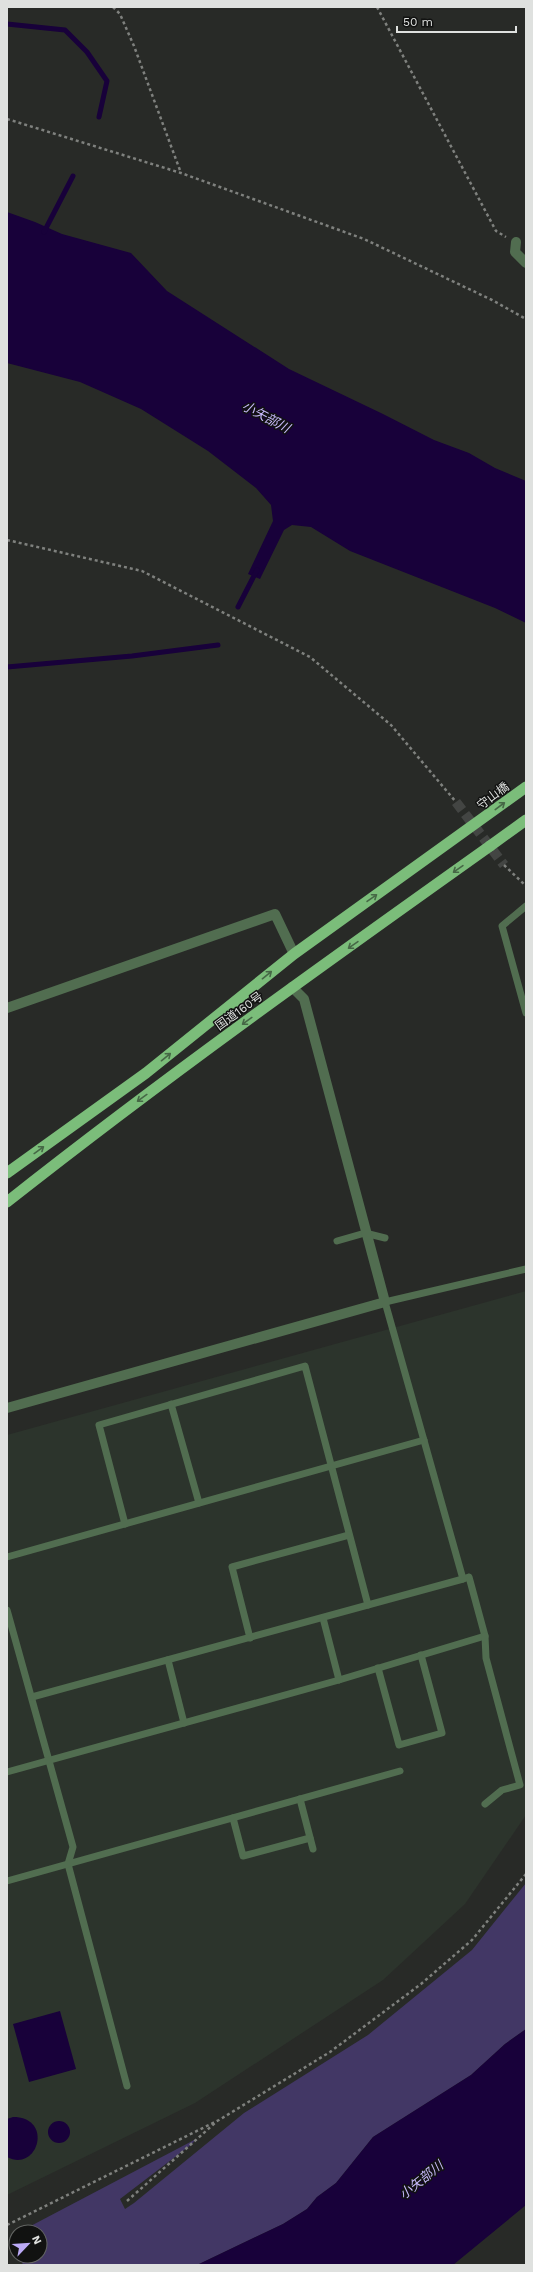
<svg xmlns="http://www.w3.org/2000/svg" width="533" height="2272" viewBox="0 0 533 2272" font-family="'Work Sans','Noto Sans JP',sans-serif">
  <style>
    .built { fill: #2c342c }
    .green { fill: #423765 }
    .water { fill: #18013a }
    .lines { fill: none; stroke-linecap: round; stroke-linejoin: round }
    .stream { stroke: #18013a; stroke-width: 5 }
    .minor-tunnel { stroke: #434543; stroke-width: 10; stroke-dasharray: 10 5; stroke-linecap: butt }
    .path { stroke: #7f817e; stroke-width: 2.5; stroke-dasharray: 3 3; stroke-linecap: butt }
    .service { stroke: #516d50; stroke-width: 7 }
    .minor { stroke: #516d50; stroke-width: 10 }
    .tertiary { stroke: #516d50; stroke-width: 10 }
    .trunk { stroke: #7bbd7a; stroke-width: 11 }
    .trunk-bridge { stroke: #7bbd7a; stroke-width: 11 }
    .oneway { stroke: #466846 }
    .labels { text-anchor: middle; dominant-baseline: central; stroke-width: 3; stroke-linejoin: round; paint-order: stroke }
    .street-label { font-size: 12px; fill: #dfe1df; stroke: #111211 }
    .water-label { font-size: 13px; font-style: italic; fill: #c8bafc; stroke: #111211 }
  </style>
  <rect width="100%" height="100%" fill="#282a27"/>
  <path class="built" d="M526,1291V1815L465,1904L383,1980L195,2103L7,2195V1435Z"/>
  <path class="green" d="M526,1883V2029L505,2044L471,2075L373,2137L336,2183L317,2197L307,2209L283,2224L197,2265H23L20,2256H40V2232H22L23,2230L196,2139L192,2144L120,2199L125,2209L134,2203L244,2113L368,2035L472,1950Z"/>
  <g class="water">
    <path d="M7,212L35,222L62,234L131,253L167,291L289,369L383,414L434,440L469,453L495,468L526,481V623L495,608L350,551L311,527L292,525L284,530L260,579L248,574L273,521L271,505L256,488L208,451L141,409L80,382L7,363Z"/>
    <path d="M60,2011L76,2069L29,2082L13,2024Z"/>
    <path d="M526,2029V2205L453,2265H197L283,2224L307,2209L317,2197L336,2183L373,2137L471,2075L505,2044Z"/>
    <path d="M13,2117C54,2117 38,2173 7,2157V2119Z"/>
    <circle cx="59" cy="2132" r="11"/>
  </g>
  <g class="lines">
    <g class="stream">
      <path d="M7,24L65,30L87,52L107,81L99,117"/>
      <path d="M44,232L73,176"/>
      <path d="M238,607L257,570"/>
      <path d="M7,667L132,656L218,645"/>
    </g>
    <path class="minor-tunnel" d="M456,802L504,865"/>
    <g class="path">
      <path d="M113,7L120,14L134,46L181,173"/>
      <path d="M377,7L496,231L506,237"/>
      <path d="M7,119L181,173L364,239L492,300L526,319"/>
      <path d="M7,540L142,571L310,657L391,725L456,802"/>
      <path d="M504,865L526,886"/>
      <path d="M127,2201L215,2123"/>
      <path d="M7,2225L219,2120L330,2052L421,1984L472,1940L526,1874"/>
    </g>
    <g class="service">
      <path d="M526,906L502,926L526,1013"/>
      <path d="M337,1241L365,1233L385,1238"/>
      <path d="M171,1404L199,1503"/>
      <path d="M125,1524L99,1425L305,1366L368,1605"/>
      <path d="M7,1557L424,1440"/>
      <path d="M7,1610L73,1847L68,1864L127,2086"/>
      <path d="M323,1618L339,1680L485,1636L469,1577L463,1579"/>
      <path d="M485,1636L486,1658L520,1785L502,1790L485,1804"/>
      <path d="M250,1638L232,1567L349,1535"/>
      <path d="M168,1660L184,1723"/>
      <path d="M378,1668L399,1745L442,1733L421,1655"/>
      <path d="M32,1697L463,1579L385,1302L526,1269"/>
      <path d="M7,1772L339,1680"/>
      <path d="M300,1799L313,1849"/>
      <path d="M233,1818L243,1856L310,1838"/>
      <path d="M7,1881L400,1771"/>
    </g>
    <g class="minor">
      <path d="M516,242L515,252L526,263"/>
      <path d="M7,1408L385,1302L304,999L292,987"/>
    </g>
    <path class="tertiary" d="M7,1008L275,914L294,954"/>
    <g class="trunk">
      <path d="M7,1173L146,1073L294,954L526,787"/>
      <path d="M7,1202C164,1078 327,962 490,846"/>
    </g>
    <path class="trunk-bridge" d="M490,846L526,820"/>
  </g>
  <defs><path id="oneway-shaft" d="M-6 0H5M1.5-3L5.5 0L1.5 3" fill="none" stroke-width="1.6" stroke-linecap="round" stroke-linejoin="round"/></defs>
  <g class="oneway">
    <use href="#oneway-shaft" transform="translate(500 806) rotate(-37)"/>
    <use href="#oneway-shaft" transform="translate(458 869) rotate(145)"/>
    <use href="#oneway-shaft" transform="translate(372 898) rotate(-35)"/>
    <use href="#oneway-shaft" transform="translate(353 945) rotate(145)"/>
    <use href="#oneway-shaft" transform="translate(267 975) rotate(-39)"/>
    <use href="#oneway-shaft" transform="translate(247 1021) rotate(144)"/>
    <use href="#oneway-shaft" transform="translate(166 1057) rotate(-39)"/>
    <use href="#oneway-shaft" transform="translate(142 1098) rotate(144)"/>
    <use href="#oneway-shaft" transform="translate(39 1150) rotate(-36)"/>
  </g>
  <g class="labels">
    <g class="street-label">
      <text transform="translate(493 796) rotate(-37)">守山橋</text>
      <text transform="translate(239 1011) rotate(-36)">国道160号</text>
    </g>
    <g class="water-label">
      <text transform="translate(266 417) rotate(28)">小矢部川</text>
      <text transform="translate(421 2180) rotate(-39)">小矢部川</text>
    </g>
  </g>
  <rect width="533" height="2272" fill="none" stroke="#dfe1df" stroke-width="16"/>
  <g transform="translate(28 2244) rotate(65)"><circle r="19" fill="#111211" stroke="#636563"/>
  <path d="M0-3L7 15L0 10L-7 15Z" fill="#bbaaf6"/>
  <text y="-6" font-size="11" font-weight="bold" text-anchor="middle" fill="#dfe1df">N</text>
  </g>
  <path d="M397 26v6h119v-6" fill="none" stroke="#dfe1df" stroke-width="2"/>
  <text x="403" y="26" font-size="12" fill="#dfe1df" stroke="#111211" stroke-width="3" paint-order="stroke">50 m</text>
</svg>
